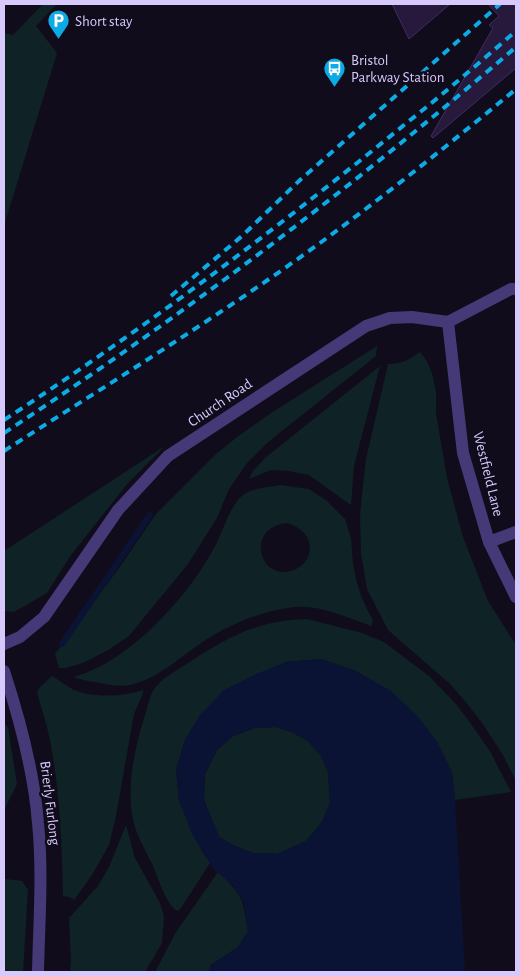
<svg xmlns="http://www.w3.org/2000/svg" width="520" height="976" viewBox="0 0 520 976" font-family="'Alegreya Sans',sans-serif">
  <style>
    .green { fill: #0f2225; fill-rule: evenodd }
    .water { fill: #0b1335; fill-rule: evenodd }
    .lines { fill: none; stroke-linecap: round; stroke-linejoin: round }
    .stream { stroke: #0b1335; stroke-width: 6 }
    .building { fill: #26193b; stroke: #412c66 }
    .minor { stroke: #463978; stroke-width: 12 }
    .rail { stroke: #0cabe5; stroke-width: 4; stroke-dasharray: 8 6; stroke-linecap: butt }
    .labels { text-anchor: middle; dominant-baseline: central; stroke-width: 5; stroke-linejoin: round; paint-order: stroke }
    .poi-label { font-size: 15px; fill: #d7c9fc; stroke: #110c1b; text-anchor: start }
    .street-label { font-size: 15px; fill: #d7c9fc; stroke: #110c1b }
  </style>
  <rect width="100%" height="100%" fill="#110c1b"/>
  <g class="green">
    <path d="M43,4H57L36,26L57,53L4,226V33L13,35Z"/>
    <path d="M377,346L376,356L267,443L247,463L229,489L217,518L188,564L129,636L110,649L83,663L66,668H59L55,654L119,568L156,514L215,455L237,437L271,413Z"/>
    <path d="M420,352L427,361L432,373L436,391V413L447,478L463,537L488,601L516,645V781L503,755L482,723L465,701L450,684L388,630L367,589L361,553L360,517L362,495L366,459L388,364C401,364 409,360 420,352Z"/>
    <path d="M380,366L354,466L351,505L309,475L289,471L271,470L249,479L253,471L265,458Z"/>
    <path d="M165,446L128,483L71,555L47,593L14,612L4,611V551Z"/>
    <path d="M280,485L309,489L327,501L345,519L351,538L353,564L356,579L361,596L373,621L371,626C346,617 321,605 294,607C266,610 235,622 212,636C185,652 161,678 130,685C121,687 110,685 100,683C91,681 83,681 74,677C130,661 187,598 214,548C222,534 230,505 243,495C253,488 268,487 280,485ZM287,523C302,527 315,540 308,557C305,564 298,569 291,571C258,580 246,527 287,523Z"/>
    <path d="M307,619L362,633L384,642L429,676L457,705L471,724L491,753L511,792L455,800L452,772L356,671L321,659L286,662L201,714L185,740L176,770L179,800L202,851L210,863L181,908L178,911C166,906 158,877 153,866C146,851 137,837 133,820C126,785 135,746 146,712C148,704 150,695 155,688C162,678 176,671 185,665C228,637 255,621 307,619Z"/>
    <path d="M52,676C59,680 65,685 72,689C90,698 124,697 143,690V693L134,714L132,725L116,816L109,845L92,875L74,900L69,897L63,896C62,844 60,792 50,740C47,724 41,708 37,692L40,687Z"/>
    <path d="M4,724L8,727L17,784L4,810Z"/>
    <path d="M276,727L292,732L308,741L321,756L328,772L330,803L322,822L306,841L277,854L253,853L235,846L219,837L204,800L205,774L217,750L233,736L255,728Z"/>
    <path d="M126,825L135,858L160,903L164,916L162,943L145,972H70L71,960L69,918L98,886L109,867Z"/>
    <path d="M218,872C243,894 243,900 248,931L238,947L211,965L208,972H155L176,932Z"/>
    <path d="M5,879L22,881L28,890L23,972H4V880Z"/>
  </g>
  <path class="water" d="M321,659L356,671L391,691L419,718L438,743L452,772L455,800L465,972H208L211,965L238,947L248,931L244,903L234,886L214,869L192,834L179,800L176,770L185,740L201,714L224,690L254,675L286,662ZM276,727L292,732L308,741L321,756L328,772L330,803L322,822L306,841L277,854L253,853L235,846L219,837L204,800L205,774L217,750L233,736L255,728Z"/>
  <g class="lines">
    <path class="stream" d="M62,644L150,515"/>
  </g>
  <g class="building">
    <path d="M392,4H450L409,39Z"/>
    <path d="M488,4H516V68L433,138L431,136L493,28L489,25L499,16Z"/>
  </g>
  <g class="lines">
    <g class="minor">
      <path d="M448,322L463,453L489,542L516,597"/>
      <path d="M489,542L516,532"/>
      <path d="M4,644L20,637L44,617L118,510L168,456L366,326L390,318L412,317L448,322L511,289H516"/>
      <path d="M4,671C20,720 34,771 38,823C43,873 39,923 38,972"/>
    </g>
    <g class="rail">
      <path d="M171,296L242,236L300,180L500,4"/>
      <path d="M4,420C144,329 279,227 409,121C446,92 481,61 516,31"/>
      <path d="M4,433C183,316 354,186 516,47"/>
      <path d="M4,451C110,383 218,317 320,243C387,194 452,142 516,89"/>
    </g>
  </g>
  <defs>
    <symbol id="parking-pin" viewBox="-11 -11 22 30"><path d="M0 17L-7.5 6A9.5 9.5 0 1 1 7.5 6Z" fill="#0cabe5" stroke="#110c1b"/><path d="M-3.5-5.5H1a3.5 3.5 0 0 1 0 7H-1V5.5H-3.5ZM-1-3.4V-.6H.8a1.4 1.4 0 0 0 0-2.8Z" fill="#fff"/></symbol>
    <symbol id="bus-pin" viewBox="-11 -11 22 30"><path d="M0 17L-7.5 6A9.5 9.5 0 1 1 7.5 6Z" fill="#0cabe5" stroke="#110c1b"/><path d="M-5-6H5V4H4V6H2V4H-2V6H-4V4H-5ZM-3.5-4V0h7V-4ZM-3.5 1.2v1.5H-2V1.2ZM2 1.2v1.5H3.5V1.2Z" fill="#fff"/></symbol>
  </defs>
  <g fill-rule="evenodd">
    <use href="#parking-pin" x="46" y="8" width="25" height="34"/>
    <use href="#bus-pin" x="322" y="56" width="25" height="34"/>
  </g>
  <g class="labels">
    <g class="poi-label">
      <text x="75" y="21">Short stay</text>
      <text x="351" y="60">Bristol<tspan x="351" dy="17">Parkway Station</tspan></text>
    </g>
    <g class="street-label">
      <text transform="translate(220 403) rotate(-34)">Church Road</text>
      <text transform="translate(488 474) rotate(76)">Westfield Lane</text>
      <text transform="translate(50 803) rotate(83)">Brierly Furlong</text>
    </g>
  </g>
  <rect width="520" height="976" fill="none" stroke="#d7c9fc" stroke-width="10"/>
</svg>
